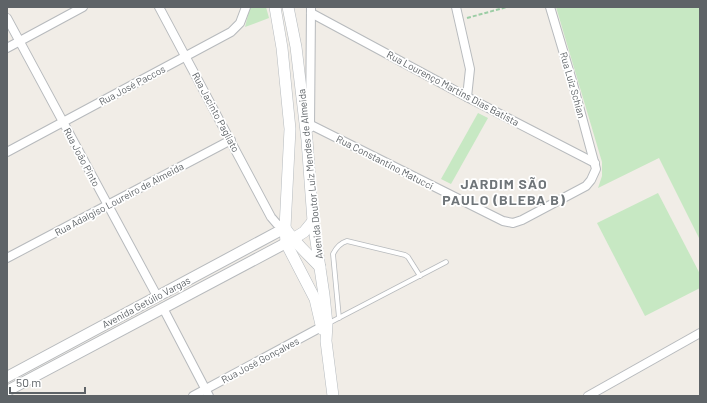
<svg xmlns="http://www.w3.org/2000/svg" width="707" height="403" viewBox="0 0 707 403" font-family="Barlow,sans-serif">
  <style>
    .green { fill: #c7e8c3 }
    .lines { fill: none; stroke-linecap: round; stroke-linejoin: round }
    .service-casing { stroke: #b7babd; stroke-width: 5.5 }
    .minor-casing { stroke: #b7babd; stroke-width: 10 }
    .tertiary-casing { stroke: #b7babd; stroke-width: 12 }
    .secondary-casing { stroke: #b5babe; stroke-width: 12 }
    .path { stroke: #9ccda5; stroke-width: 2; stroke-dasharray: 4 2; stroke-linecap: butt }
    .service { stroke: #fff; stroke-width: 4 }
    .minor { stroke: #fff; stroke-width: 8 }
    .tertiary { stroke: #fff; stroke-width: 10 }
    .secondary { stroke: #fff; stroke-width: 11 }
    .labels { text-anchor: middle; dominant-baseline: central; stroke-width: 3.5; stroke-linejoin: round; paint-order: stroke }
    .street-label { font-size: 10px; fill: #5e6367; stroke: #fff }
    .district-label { font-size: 14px; font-weight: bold; letter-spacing: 1px; fill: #6f7579; stroke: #fff }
  </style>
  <rect width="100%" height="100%" fill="#f1ede7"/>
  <g class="green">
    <path d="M250,7H266L269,18L245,27Z"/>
    <path d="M556,7H700V240L659,158L598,188L602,176V162Z"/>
    <path d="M478,113L488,118L451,184L441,179Z"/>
    <path d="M658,193L700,274V288L645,316L597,223Z"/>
  </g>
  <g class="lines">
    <defs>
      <g id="service">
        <path d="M339,318L333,254C336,248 340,243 347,241L405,255L408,257L420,276"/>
        <path d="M329,323L446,262"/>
      </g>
      <g id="minor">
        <path d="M159,7L271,217L277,224L285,228"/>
        <path d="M456,7L470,69L467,97"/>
        <path d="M311,13L467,97L595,163"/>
        <path d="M7,18L157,296"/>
        <path d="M7,48L83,7"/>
        <path d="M311,125L503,221L513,223L522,220L586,186L591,180L596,169L573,84L550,7"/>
        <path d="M310,128L311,7"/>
        <path d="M7,152L231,32L240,23L246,7"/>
        <path d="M7,258L231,140"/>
        <path d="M163,308L209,396"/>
        <path d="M193,396L325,325"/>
        <path d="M588,396L700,333"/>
      </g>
      <g id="tertiary">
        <path d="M7,377L285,228"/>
        <path d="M7,391L286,243"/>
      </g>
      <g id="secondary">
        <path d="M275,7L282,48L290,129L285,228L286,243L315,299L322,329"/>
        <path d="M288,7L296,47L307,140L313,221L324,295L327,324L326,341L333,396"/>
        <path d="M285,228C295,243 308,254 320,267"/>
        <path d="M288,242L304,232L313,221"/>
      </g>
    </defs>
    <use href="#service" class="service-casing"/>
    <use href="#minor" class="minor-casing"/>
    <use href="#tertiary" class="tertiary-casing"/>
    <use href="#secondary" class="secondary-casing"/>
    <path class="path" d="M467,18L507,7"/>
    <use href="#service" class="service"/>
    <use href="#minor" class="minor"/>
    <use href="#tertiary" class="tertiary"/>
    <use href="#secondary" class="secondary"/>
  </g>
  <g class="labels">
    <g class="street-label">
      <text transform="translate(132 85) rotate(-28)">Rua José Paccos</text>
      <text transform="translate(573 85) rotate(74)">Rua Luiz Schian</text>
      <text transform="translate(453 88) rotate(28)">Rua Lourenço Martins Dias Batista</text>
      <text transform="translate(216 112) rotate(62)">Rua Jacinto Pagliato</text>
      <text transform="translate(82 157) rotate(62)">Rua João Pinto</text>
      <text transform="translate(385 162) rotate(27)">Rua Constantino Matucci</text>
      <text transform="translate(310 174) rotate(-96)">Avenida Doutor Luiz Mendes de Almeida</text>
      <text transform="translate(119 199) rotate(-28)">Rua Adalgiso Loureiro de Almeida</text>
      <text transform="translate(146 302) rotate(-28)">Avenida Getúlio Vargas</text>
      <text transform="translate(260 360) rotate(-28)">Rua José Gonçalves</text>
    </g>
    <g class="district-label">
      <text x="504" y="183">JARDIM SÃO<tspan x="504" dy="16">PAULO (BLEBA B)</tspan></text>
    </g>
  </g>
  <rect width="707" height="403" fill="none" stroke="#5e6367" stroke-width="16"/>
  <path d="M10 387v6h75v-6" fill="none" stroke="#5e6367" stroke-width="2"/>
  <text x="16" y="387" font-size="12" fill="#5e6367" stroke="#ffffff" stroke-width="3" paint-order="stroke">50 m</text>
</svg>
